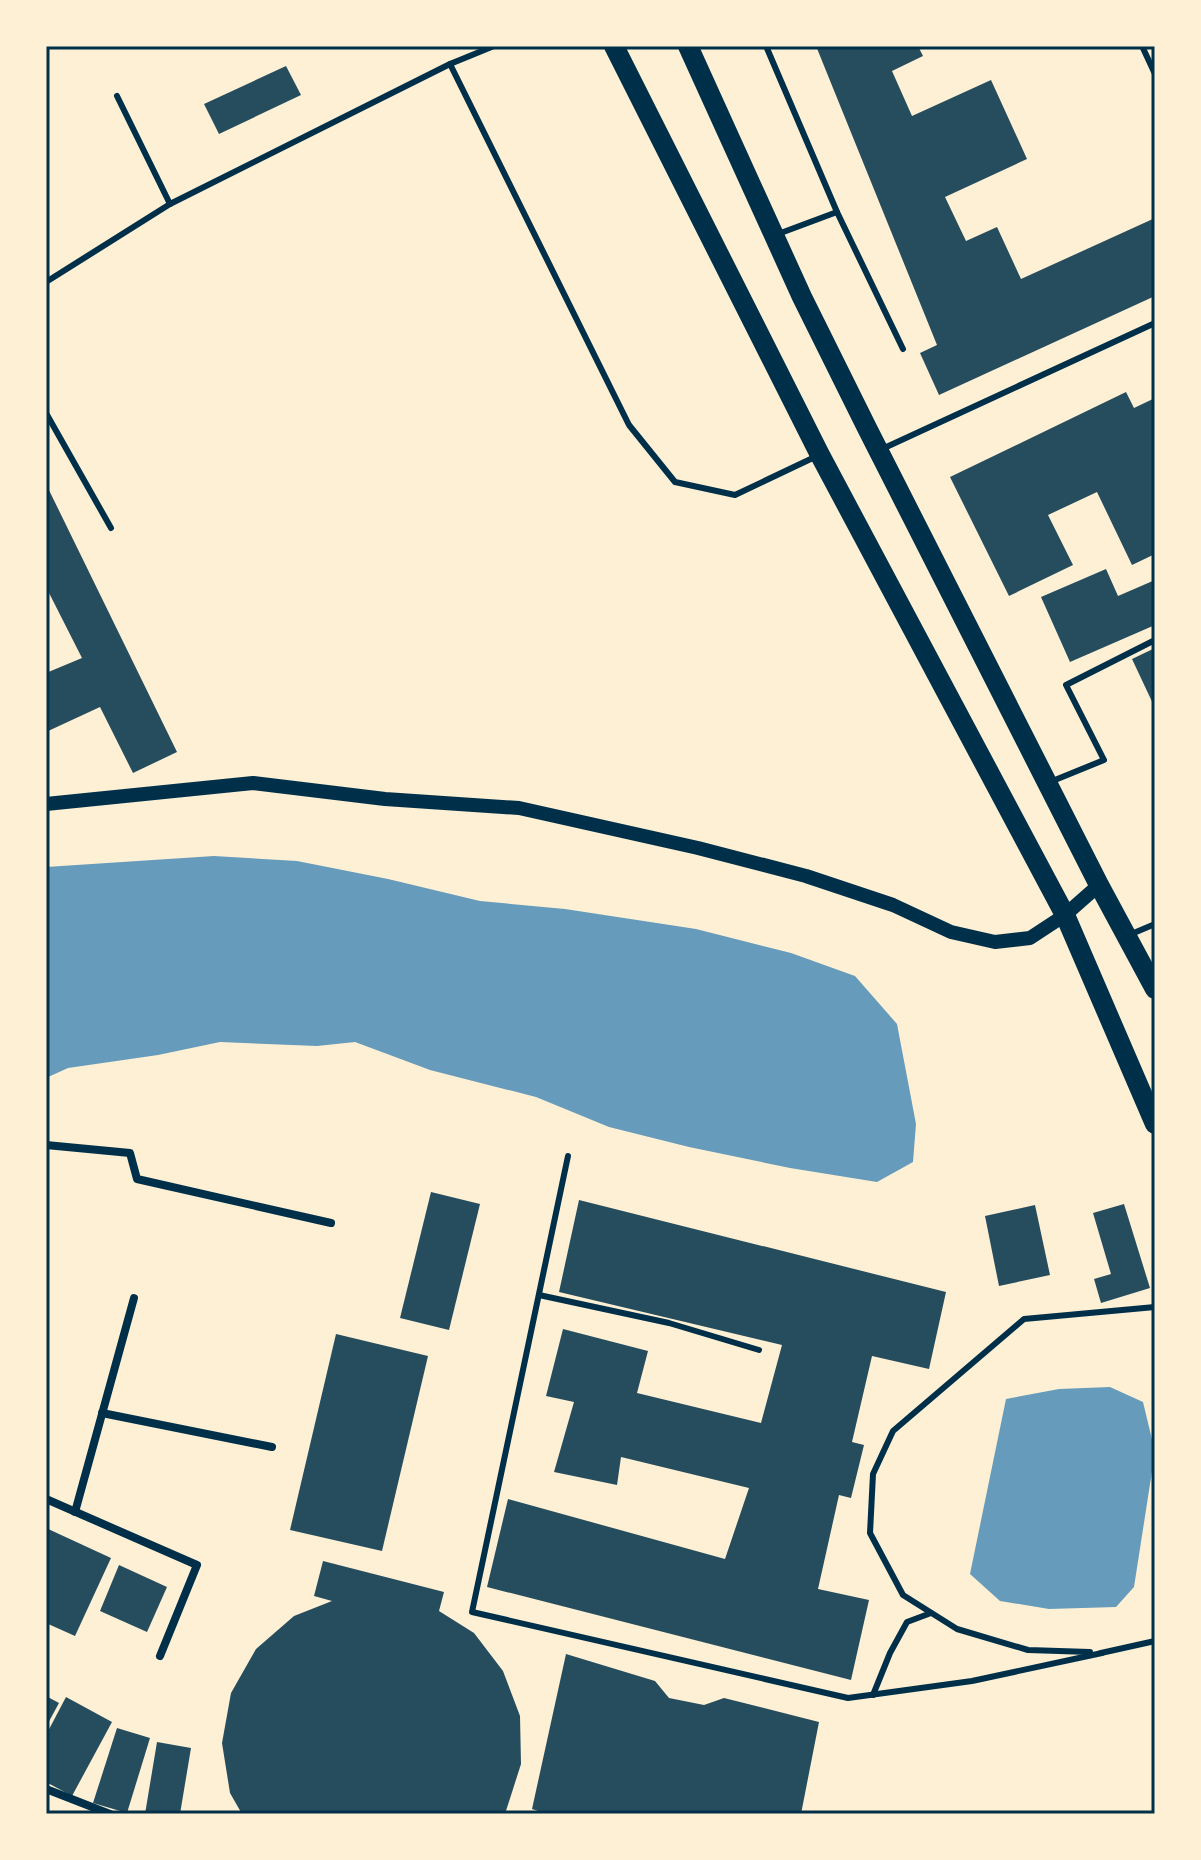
<svg xmlns="http://www.w3.org/2000/svg" width="1201" height="1860" viewBox="0 0 1201 1860" font-family="'PT Sans',sans-serif">
  <style>
    .water { fill: #669bbc }
    .building { fill: #264d5e }
    .lines { fill: none; stroke-linecap: round; stroke-linejoin: round }
    .service { stroke: #003049; stroke-width: 6 }
    .minor { stroke: #003049; stroke-width: 8 }
    .tertiary { stroke: #003049; stroke-width: 14 }
    .primary { stroke: #003049; stroke-width: 20 }
    .neatline { fill: none; stroke: #003049; stroke-width: 3 }
  </style>
  <rect width="100%" height="100%" fill="#fdf0d5"/>
  <g class="water">
    <path d="M214,856L297,861L388,879L480,901L565,909L696,929L791,953L855,976L897,1024L916,1124L913,1162L877,1182L790,1168L689,1147L609,1127L536,1097L430,1070L355,1042L317,1046L220,1042L158,1055L68,1068L46,1078V867Z"/>
    <path d="M1110,1387L1143,1402L1155,1452L1134,1587L1116,1607L1049,1609L1000,1601L970,1574L1006,1399L1059,1389Z"/>
  </g>
  <g class="building">
    <path d="M816,46H918L923,56L892,71L912,116L991,80L1027,159L945,197L966,241L997,227L1021,279L1155,218V296L939,395L920,353L937,345Z"/>
    <path d="M286,66L301,95L219,134L204,104Z"/>
    <path d="M1126,392L1134,408L1155,398V554L1132,565L1097,492L1048,515L1073,565L1009,596L950,477Z"/>
    <path d="M46,484L177,752L133,773L100,707L46,732V673L82,658L46,587Z"/>
    <path d="M1106,569L1118,596L1155,580V625L1070,662L1041,597Z"/>
    <path d="M1155,648V708L1132,659Z"/>
    <path d="M431,1192L480,1204L449,1330L400,1318Z"/>
    <path d="M579,1200L946,1292L929,1369L872,1356L852,1442L864,1445L851,1498L839,1495L818,1589L869,1600L851,1680L487,1587L508,1499L725,1559L749,1488L621,1457L617,1485L554,1472L574,1402L546,1396L563,1329L648,1351L637,1393L761,1423L782,1345L559,1292Z"/>
    <path d="M1124,1204L1150,1288L1101,1303L1094,1279L1111,1274L1093,1213Z"/>
    <path d="M1035,1205L1050,1275L999,1286L985,1216Z"/>
    <path d="M336,1334L428,1356L382,1551L290,1530Z"/>
    <path d="M46,1528L111,1558L75,1636L46,1623Z"/>
    <path d="M323,1561L444,1592L439,1611L474,1633L503,1671L520,1716L521,1764L505,1814H242L230,1793L222,1743L231,1693L256,1649L294,1616L332,1601L314,1596Z"/>
    <path d="M119,1565L167,1587L147,1632L100,1611Z"/>
    <path d="M566,1654L655,1681L669,1698L704,1705L724,1698L819,1722L801,1814H547L532,1809Z"/>
    <path d="M46,1696L59,1703L46,1727Z"/>
    <path d="M66,1697L112,1722L72,1796L46,1782V1735Z"/>
    <path d="M117,1728L150,1738L127,1813L93,1803Z"/>
    <path d="M157,1742L191,1748L180,1814H145Z"/>
  </g>
  <g class="lines">
    <g class="service">
      <path d="M766,46L837,212L903,349"/>
      <path d="M1142,46L1155,74"/>
      <path d="M450,64L629,425L675,482L735,495L817,456"/>
      <path d="M117,96L170,204"/>
      <path d="M778,234L837,212"/>
      <path d="M46,282L170,204L450,64L494,46"/>
      <path d="M46,413L111,528"/>
      <path d="M882,449L1155,323"/>
      <path d="M1050,782L1104,760L1066,685L1155,640"/>
      <path d="M1129,935L1155,924"/>
      <path d="M568,1156L472,1612L848,1698L972,1681L1102,1653"/>
      <path d="M539,1295L669,1323L759,1350"/>
      <path d="M1090,1652L1028,1650L957,1629L903,1595L870,1533L873,1474L893,1431L1024,1319L1155,1307"/>
      <path d="M1101,1653L1155,1641"/>
      <path d="M873,1695L890,1653L907,1622L931,1613"/>
    </g>
    <g class="minor">
      <path d="M46,1145L130,1153L137,1179L331,1223"/>
      <path d="M102,1413L272,1447"/>
      <path d="M46,1499L197,1565L160,1656"/>
      <path d="M75,1512L134,1298"/>
      <path d="M46,1789L110,1814"/>
    </g>
    <path class="tertiary" d="M46,804L253,783L385,799L519,808L698,848L806,876L893,905L951,932L995,942L1030,938L1065,915L1099,885"/>
    <g class="primary">
      <path d="M614,46L820,455L1065,915L1155,1124"/>
      <path d="M688,46L802,297L867,428L1099,885L1155,989"/>
    </g>
  </g>
  <rect width="1201" height="1860" fill="none" stroke="#fdf0d5" stroke-width="96"/>
  <rect x="48" y="48" width="1105" height="1764" class="neatline"/>
</svg>
